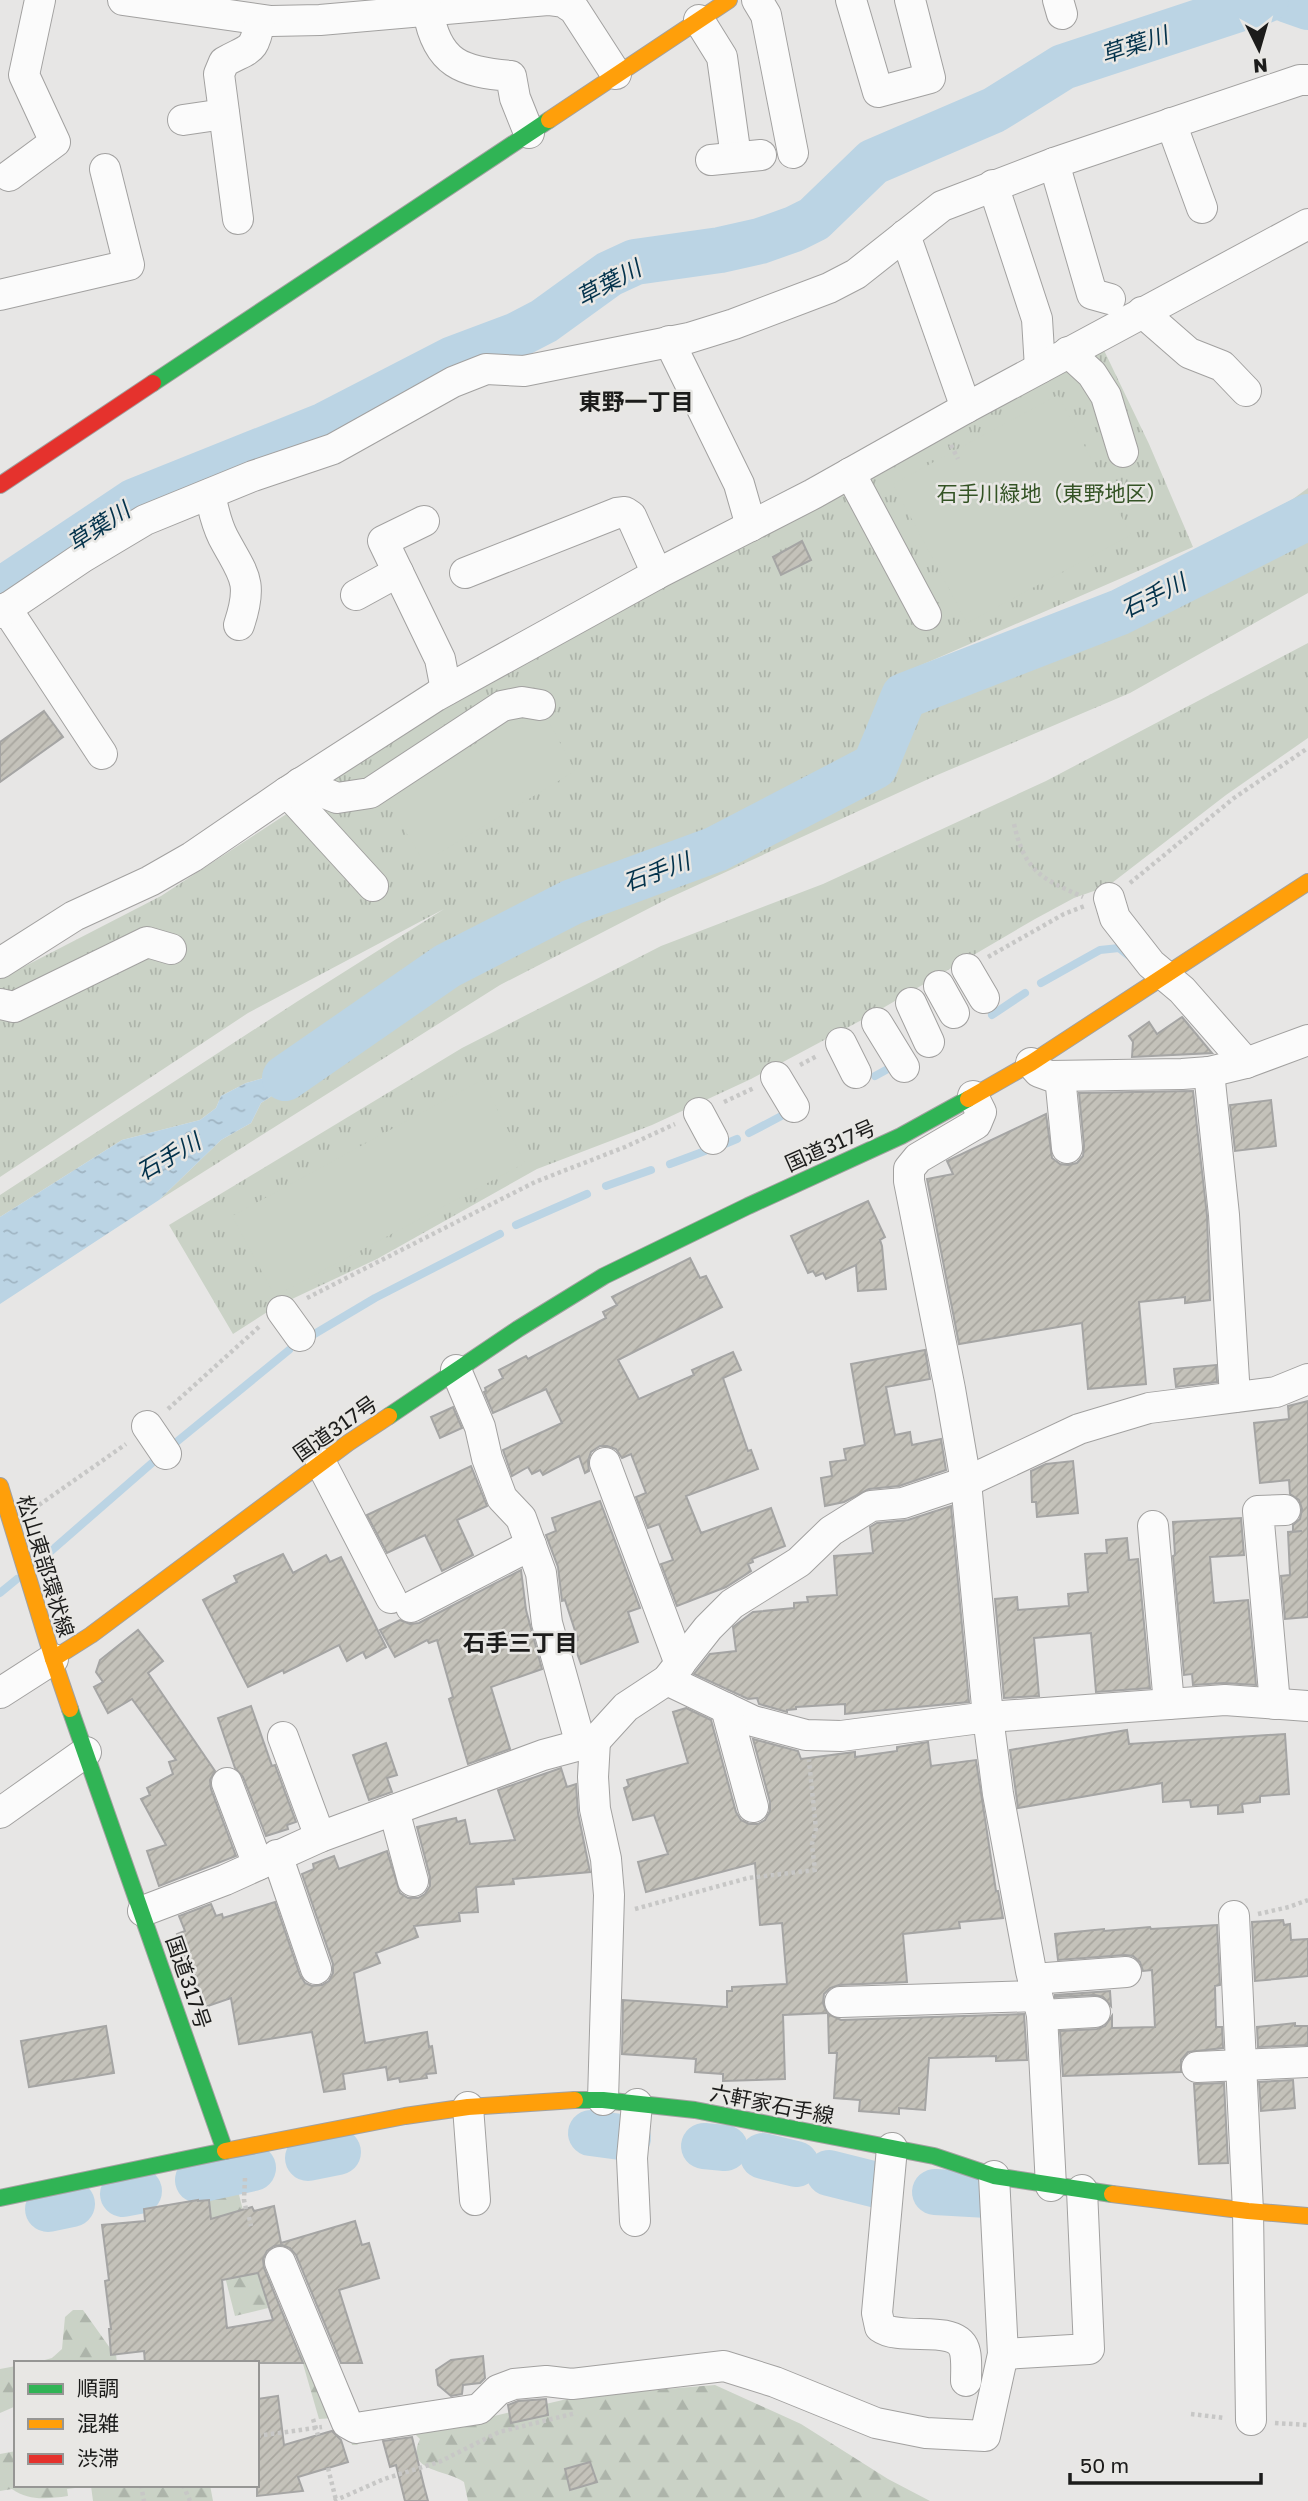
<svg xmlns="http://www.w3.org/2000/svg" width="1308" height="2501" viewBox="0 0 1308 2501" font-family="'Golos Text','Noto Sans JP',sans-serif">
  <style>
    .grass { fill: url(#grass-tufts) }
    .forest { fill: url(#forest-firs) }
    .pitch { fill: #cad2c6 }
    .water { fill: url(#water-ripples) }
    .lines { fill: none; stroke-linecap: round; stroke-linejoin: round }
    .stream { stroke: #bbd4e4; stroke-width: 8 }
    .river { stroke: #bbd4e4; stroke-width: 46 }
    .building { fill: url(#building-hatch); stroke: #a5a5a4; stroke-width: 2; fill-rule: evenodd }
    .street-casing { stroke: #a2a1a0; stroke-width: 32 }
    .fast-casing { stroke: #a2a1a0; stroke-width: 18 }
    .slow-casing { stroke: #a2a1a0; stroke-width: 18 }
    .jam-casing { stroke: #a2a1a0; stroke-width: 18 }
    .path { stroke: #c7c7c6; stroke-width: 4.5; stroke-dasharray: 3.5 3.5; stroke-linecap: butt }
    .street { stroke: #fbfbfb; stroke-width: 30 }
    .fast { stroke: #30b455; stroke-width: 16 }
    .slow { stroke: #ff9f0a; stroke-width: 16 }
    .jam { stroke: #e5322d; stroke-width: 16 }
    .labels { text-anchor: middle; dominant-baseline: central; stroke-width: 5; stroke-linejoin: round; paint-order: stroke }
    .park-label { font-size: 21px; fill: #345325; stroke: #e8e7e4 }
    .street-label { font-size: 21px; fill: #1c1c1b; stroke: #e8e7e4 }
    .water-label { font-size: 23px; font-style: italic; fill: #03324b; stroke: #e8e7e4 }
    .neighbourhood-label { font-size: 23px; font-weight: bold; fill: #1c1c1b; stroke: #e8e7e4 }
  </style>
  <defs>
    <pattern id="grass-tufts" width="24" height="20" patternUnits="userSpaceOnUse" patternTransform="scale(1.75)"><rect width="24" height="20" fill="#cad2c6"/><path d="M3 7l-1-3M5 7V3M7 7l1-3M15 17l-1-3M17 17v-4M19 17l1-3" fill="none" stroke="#adb4aa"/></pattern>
    <pattern id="forest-firs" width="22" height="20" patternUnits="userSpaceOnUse" patternTransform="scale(1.75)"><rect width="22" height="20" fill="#cad2c6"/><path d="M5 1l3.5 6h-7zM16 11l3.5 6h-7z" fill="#adb4aa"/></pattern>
    <pattern id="water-ripples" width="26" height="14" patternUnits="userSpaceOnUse" patternTransform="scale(1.75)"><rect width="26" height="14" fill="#bbd4e4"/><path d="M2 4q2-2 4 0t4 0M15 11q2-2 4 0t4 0" fill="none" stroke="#a0b5c3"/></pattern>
    <pattern id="building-hatch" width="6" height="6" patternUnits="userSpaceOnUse" patternTransform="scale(1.75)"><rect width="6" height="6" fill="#c4c2ba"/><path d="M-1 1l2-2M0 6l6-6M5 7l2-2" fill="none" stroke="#a8a69f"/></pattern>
  </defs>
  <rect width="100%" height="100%" fill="#e7e6e5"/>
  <g class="grass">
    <path d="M1100,342L1149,444L1193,547L894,677L1009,637L1119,595L1293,499L1308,488V593L1130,693L935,776L669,898L500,985L159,1200L221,1140L251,1123L261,1103L326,1061L335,1043L274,1075L246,1083L221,1096L216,1108L200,1120L122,1140L0,1217V1195L298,1001L444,909L248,1013L0,1177V979L161,896L285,815L358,758L439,703Z"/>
    <path d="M1308,643V738L1226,795L1108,886L1074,898L1035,919L871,1015L751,1079L652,1125L537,1169L377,1259L275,1307L233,1334L169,1225L462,1048L661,946L823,884L1046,781Z"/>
  </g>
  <g class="forest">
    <path d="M236,2183L268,2308L235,2316L203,2191Z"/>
    <path d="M281,2288L334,2418L319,2419Z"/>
    <path d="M73,2310H83L110,2348L111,2354H116L117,2363H34L52,2358L62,2349L65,2317Z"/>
    <path d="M16,2366V2406L0,2413V2369Z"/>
    <path d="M715,2385L801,2424L888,2479L930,2501H468L464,2482C445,2469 404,2472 420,2439L414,2433L362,2441L357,2445H352L351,2439L353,2435L494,2416L580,2396Z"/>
    <path d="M16,2451V2485H210L213,2501H93L91,2486L67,2489L68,2496C46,2499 29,2501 12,2489L0,2491V2454Z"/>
  </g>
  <g class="pitch">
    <path d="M1058,395L1131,535L967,623L893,484Z"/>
    <path d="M540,705L575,771L424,862L385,798Z"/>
    <path d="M482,1080L525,1163L275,1296L232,1216Z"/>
  </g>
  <path class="water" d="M336,1042L326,1061L261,1103L251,1123L221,1140L159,1200L0,1304V1217L122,1140L200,1120L216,1108L221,1096L246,1083L274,1075Z"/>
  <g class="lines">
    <g class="stream">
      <path d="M1296,3L1300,0"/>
      <path d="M1041,983L1100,950L1119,948L1128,955"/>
      <path d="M992,1015L1025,993"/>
      <path d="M875,1076L897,1064"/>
      <path d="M749,1133L787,1113"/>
      <path d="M720,1146L737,1139"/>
      <path d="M670,1164L705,1151"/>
      <path d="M606,1186L651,1170"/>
      <path d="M516,1225L587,1194"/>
      <path d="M306,1339L375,1298L500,1234"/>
      <path d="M174,1444L289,1350"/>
      <path d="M35,1565L152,1463"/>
      <path d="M0,1593L17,1579"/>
    </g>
    <g class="river">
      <path d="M1288,0L1308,7"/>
      <path d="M0,591L135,501L325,425L453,359L517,335L544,321L609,274L635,262L720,250L760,241L794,229L814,219L873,162L994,110L1063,67L1266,0"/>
      <path d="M285,1078L447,966L572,902L716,849L875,766L904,696L1120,612L1308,517"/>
      <path d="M591,2133L628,2138"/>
      <path d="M704,2146L725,2148"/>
      <path d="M763,2156L796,2164"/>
      <path d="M308,2158L338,2152"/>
      <path d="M829,2173L877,2185"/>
      <path d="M198,2180L253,2168"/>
      <path d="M935,2192L988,2195"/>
      <path d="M123,2194L139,2191"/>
      <path d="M48,2209L72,2204"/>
    </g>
  </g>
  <g class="building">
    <path d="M802,541L811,560L781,575L773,557Z"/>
    <path d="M44,711L63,737L0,782V742Z"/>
    <path d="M1182,1017L1212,1053L1132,1057L1133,1042L1129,1036L1149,1022L1157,1034Z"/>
    <path d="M1193,1091L1207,1216L1210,1300L1185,1303V1297L1139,1302L1146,1384L1088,1389L1082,1323L959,1344L927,1179L953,1174L947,1161L1046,1114L1052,1158L1060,1164L1068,1165L1077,1163L1083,1156L1084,1146L1079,1093Z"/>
    <path d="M1271,1100L1276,1146L1235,1151L1230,1105Z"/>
    <path d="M868,1201L885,1237L880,1240L882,1246L886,1289L858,1291L856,1265L826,1279L823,1273L816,1276L813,1271L808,1273L791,1236Z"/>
    <path d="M690,1258L700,1278L706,1276L722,1307L618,1360L639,1399L694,1375L692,1370L733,1352L741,1370L723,1378L748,1451L751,1450L758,1469L686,1496L701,1533L771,1508L785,1546L752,1559L753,1562L748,1564L751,1571L726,1587L677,1606L661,1564L673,1560L659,1524L648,1528L636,1497L646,1493L631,1454L622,1458L616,1449L607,1446H600L591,1452L588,1461L589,1471L585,1473L579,1456L543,1475L540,1470L532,1474L528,1467L512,1476L503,1450L562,1423L546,1389L493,1413L484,1392L486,1391L485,1388L503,1378L499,1370L526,1356L528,1359L606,1318L603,1312L617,1305L612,1297Z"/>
    <path d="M925,1350L930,1379L886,1387L895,1435L910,1432L912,1445L941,1439L946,1470L899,1486L869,1489L844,1502L825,1506L821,1478L832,1476L830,1462L846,1460L844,1449L865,1445L851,1364Z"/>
    <path d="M1216,1365L1217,1382L1176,1387L1174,1369Z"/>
    <path d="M1308,1401V1617L1285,1619L1281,1576L1290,1575L1288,1532L1302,1531L1293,1532V1525L1300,1519L1302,1509L1299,1500L1290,1494L1289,1480L1260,1483L1254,1423L1289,1419L1288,1406Z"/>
    <path d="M453,1407L462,1428L440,1438L431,1417Z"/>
    <path d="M1073,1461L1078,1513L1037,1517L1036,1502H1032L1031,1471L1046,1464Z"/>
    <path d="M471,1466L487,1506L457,1520L473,1555L442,1571L425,1535L387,1553L367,1515Z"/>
    <path d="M600,1501L640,1608L628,1612L638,1642L581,1664L573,1642L578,1640L565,1600L562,1601L558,1567L546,1535L556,1531L552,1518Z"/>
    <path d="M951,1506L969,1702L845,1714V1704L796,1707V1709L787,1710V1712L759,1704L757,1698L748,1699L694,1674L710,1654L736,1651L733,1627L753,1612L794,1608V1603L808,1602L807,1597L837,1595L834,1556L873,1553L870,1527L877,1523L908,1520Z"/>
    <path d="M1241,1518L1244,1555L1210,1557L1214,1603L1248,1600L1256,1685L1224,1683L1193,1685L1192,1674L1184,1675L1173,1556L1175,1555L1173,1522Z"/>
    <path d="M1127,1538L1129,1560L1138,1559L1150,1688L1096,1692L1091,1633L1034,1638L1039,1696L1004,1698L995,1599L1017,1597L1018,1610L1069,1606L1068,1594L1088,1592L1085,1554L1107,1553L1106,1540Z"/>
    <path d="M283,1554L293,1573L326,1555L330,1562L341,1557L386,1647L366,1658L363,1652L347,1661L339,1645L284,1673L283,1670L248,1687L203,1600L237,1582L234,1576Z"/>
    <path d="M521,1570L526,1610L542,1669L491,1687L510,1749L468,1764L449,1699L453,1697L437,1640L429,1643L427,1640L395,1657L380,1630L400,1620L410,1624L419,1623Z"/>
    <path d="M138,1630L163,1661L148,1673L215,1771L210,1780L211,1789L236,1856L159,1886L147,1851L166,1845L141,1799L150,1795L147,1788L173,1774L169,1762L176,1760L132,1699L108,1713L94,1687L103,1682L96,1672L100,1660Z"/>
    <path d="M251,1706L272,1766L275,1765L296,1822L287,1825L288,1829L266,1836L243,1777L235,1768L218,1718Z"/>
    <path d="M686,1708L711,1720L736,1812L741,1820L749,1824H758L765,1820L770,1811V1802L753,1739L798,1751L801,1759L855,1752V1757L897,1751V1747L928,1742L931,1766L976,1760L996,1891H998L1003,1918L959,1922L960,1928L903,1934L907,1982L839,1985L830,1988L824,1994L823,2003L827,2013L783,2015L785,2079L723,2081V2074L695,2072L696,2059L622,2054L623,2000L727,2007V1991H732V1987L787,1984L782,1923L760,1925L755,1863L646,1892L638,1862L668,1854L654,1815L633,1820L624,1788L629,1786L627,1780L688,1763L673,1712Z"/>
    <path d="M1127,1730L1129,1744L1285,1734L1289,1794L1260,1796V1802L1242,1804L1243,1812L1218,1814V1805L1191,1807L1190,1800L1163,1802L1162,1783L1018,1808L1010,1750Z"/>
    <path d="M386,1743L397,1775L387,1778L392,1792L369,1800L353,1755Z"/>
    <path d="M561,1768L567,1787L576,1784L578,1813L590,1872L513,1879L514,1884L476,1887L478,1912L459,1913L460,1921L414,1926L418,1937L376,1953L380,1963L354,1973L365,2043L427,2032L429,2047L432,2046L436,2073L426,2074L427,2078L400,2082L399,2078L388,2080L386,2067L343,2074L345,2089L324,2092L312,2032L239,2044L231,1998L205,2007L189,1958L185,1959L177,1934L185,1931L179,1916L211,1904L216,1916L222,1914L223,1918L275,1902L300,1975L305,1983L312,1986L322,1985L329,1981L333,1973V1964L302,1874L314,1869L313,1864L334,1856L339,1869L387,1851L400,1893L408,1898H418L425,1894L430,1886V1877L417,1827L456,1818L457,1822L465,1820L470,1844L515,1840L498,1790Z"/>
    <path d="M1283,1920L1284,1925L1290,1924L1291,1940L1308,1939V1976L1255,1981L1252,1922Z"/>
    <path d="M1217,1925L1220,1985L1215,1986L1216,2027H1222L1223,2048L1188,2052L1181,2060V2072L1063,2076L1060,2031L1097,2029L1105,2026L1112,2016V2028L1155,2027L1152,1970L1143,1971L1140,1962L1133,1956L1125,1955L1058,1960L1055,1934L1104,1929V1931L1150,1927L1151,1929Z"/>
    <path d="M1110,1991L1111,2006L1103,1997L1095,1995L1055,1997V1995Z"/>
    <path d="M828,2014L841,2020L1024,2014L1027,2060L996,2061V2056L929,2058L925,2110L899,2108V2114L859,2111L860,2100L834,2098L837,2053H829Z"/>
    <path d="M1295,2023V2026H1308V2045L1258,2047L1257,2027Z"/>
    <path d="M106,2026L114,2073L29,2087L21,2041Z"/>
    <path d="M1293,2080L1295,2108L1261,2111L1259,2082Z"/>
    <path d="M1224,2083L1228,2163L1199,2164L1194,2084Z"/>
    <path d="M198,2200V2201L209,2200L211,2219L252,2207L254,2211L274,2206L281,2243L355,2221L362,2245L369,2243L379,2278L339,2290L362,2363H341L296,2255L290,2248L282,2245L274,2246L267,2251L263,2259L264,2268L303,2363H145L144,2351L111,2355L109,2329H111L105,2281L109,2280L102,2225L145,2221L144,2209ZM258,2273L273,2320L227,2328L222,2280Z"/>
    <path d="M483,2356L485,2378L480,2383L463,2385L462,2394L451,2396L438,2385L436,2370L451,2360Z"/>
    <path d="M278,2396L284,2445L332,2431L341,2440L348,2462L298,2477L303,2491L257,2496V2399Z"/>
    <path d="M546,2399L548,2415L511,2423L508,2405L518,2401Z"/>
    <path d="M412,2437L424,2486L428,2501H405L396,2465L390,2467L383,2441Z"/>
    <path d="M590,2462L597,2482L570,2490L565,2469Z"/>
  </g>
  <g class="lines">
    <defs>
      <g id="street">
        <path d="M123,0L271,21L320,20L548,0L563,2L574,9L616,74"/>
        <path d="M757,0L766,15L793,153"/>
        <path d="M851,0L878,92L930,78L910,0"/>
        <path d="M1058,0L1062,14"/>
        <path d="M428,11C437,64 462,72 511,76L515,98L529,133"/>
        <path d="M699,20L722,57L736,157"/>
        <path d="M183,120L224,114"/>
        <path d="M1171,123L1202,208"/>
        <path d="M711,160L761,155"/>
        <path d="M1054,163L1092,294L1110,299"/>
        <path d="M9,176L55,142L24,75L40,0"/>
        <path d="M993,185L1037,319L1040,368"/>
        <path d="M238,219L219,74L224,62C251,47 254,53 260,20"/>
        <path d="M905,235L966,408"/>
        <path d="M0,295L129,265L105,169"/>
        <path d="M1142,312L1189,353L1222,366L1246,391"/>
        <path d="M669,341L739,484L751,526"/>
        <path d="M1068,352L1092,374L1106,396L1123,452"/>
        <path d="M850,473L926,615"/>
        <path d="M210,494C213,509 216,523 223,537C243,575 254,580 239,625"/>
        <path d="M424,521L383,541L440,659L446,690"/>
        <path d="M465,573L617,513L625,512L631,516L657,574"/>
        <path d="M356,595L398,572"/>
        <path d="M6,608L102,754"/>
        <path d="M0,613L83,557L145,520L253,476L333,449L453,382L486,369L524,371L689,338L734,324L829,288L856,274L942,206L1054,163L1300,80H1308"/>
        <path d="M300,783L337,798L370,793L502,706L522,702L540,705"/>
        <path d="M287,792L373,886"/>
        <path d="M1109,898L1115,918L1151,964L1182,990L1246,1063"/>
        <path d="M0,963L74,916L150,881L192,857L287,792L436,696L657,574L813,494L966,408L1308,224"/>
        <path d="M967,969L984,998"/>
        <path d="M939,986L954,1013"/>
        <path d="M911,1003L929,1042"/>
        <path d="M0,1004L14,1007L147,942L171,949"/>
        <path d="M877,1023L904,1067"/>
        <path d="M841,1043L856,1073"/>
        <path d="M1031,1063L1039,1072L1050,1076L1182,1074L1209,1072L1246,1063L1308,1040"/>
        <path d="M1209,1072L1224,1215L1235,1397"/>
        <path d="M1060,1076L1067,1148"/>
        <path d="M776,1077L794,1107"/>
        <path d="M973,1096L981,1112L976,1124L918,1158L909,1169V1181L950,1389L966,1482L988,1717L998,1794L1031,1971L1042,2015L1051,2186"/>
        <path d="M699,1113L713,1139"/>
        <path d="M282,1311L300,1336"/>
        <path d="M456,1370L480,1427L487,1458L502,1498L521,1518L541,1573L547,1623L581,1745"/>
        <path d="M147,1426L166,1454"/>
        <path d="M321,1463L391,1598"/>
        <path d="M605,1463L680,1664"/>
        <path d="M1153,1526L1169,1704"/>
        <path d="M411,1607L531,1545"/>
        <path d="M667,1680L753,1721L806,1735L841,1736L988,1717L1225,1700L1308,1706"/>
        <path d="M0,1693L53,1659"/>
        <path d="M1275,1704L1258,1511L1285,1510"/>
        <path d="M726,1708L753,1807"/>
        <path d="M283,1737L320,1837"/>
        <path d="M595,1741L593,1777L595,1809L606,1859L609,1895L603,2100"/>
        <path d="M227,1783L258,1865"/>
        <path d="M394,1810L413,1881"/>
        <path d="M0,1813L86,1752"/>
        <path d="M277,1855L316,1969"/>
        <path d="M143,1911L225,1880L320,1837L543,1755L595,1741L626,1707L667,1680L708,1628L732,1604L799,1562L831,1531L871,1506L903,1503L966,1482L1079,1429L1149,1408L1276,1392L1308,1379"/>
        <path d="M1234,1916L1248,2211L1251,2420"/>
        <path d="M1033,1979L1126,1972"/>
        <path d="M840,2002L1037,1996"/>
        <path d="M1042,2015L1095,2012"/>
        <path d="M1197,2067L1308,2062"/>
        <path d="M468,2107L475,2200"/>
        <path d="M892,2148L877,2313L880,2327C902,2343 959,2322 965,2352C967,2361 966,2372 966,2381"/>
        <path d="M635,2221L632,2158L637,2104"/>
        <path d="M280,2262L347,2423L356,2428L479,2409L498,2390L514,2384L546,2381L572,2384L724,2366L775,2382L876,2423L926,2433L985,2436L1003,2354L994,2176"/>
        <path d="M1003,2354L1089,2349L1082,2190"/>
      </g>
      <g id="fast">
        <path d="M153,383L549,120"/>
        <path d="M389,1416L518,1329L604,1276L748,1206L901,1136L968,1099"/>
        <path d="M575,2100H603L695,2110L934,2156L994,2176L1112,2194"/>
        <path d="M0,2198L225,2151L70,1709"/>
      </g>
      <g id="slow">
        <path d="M549,120L729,0"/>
        <path d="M968,1099L1031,1063L1308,882"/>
        <path d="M0,1486L53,1659"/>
        <path d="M70,1709L53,1659L91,1635L348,1443L389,1416"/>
        <path d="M225,2151L405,2116L468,2107L575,2100"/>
        <path d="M1112,2194L1248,2211L1308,2216"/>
      </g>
      <path id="jam" d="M0,485L153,383"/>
    </defs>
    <use href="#street" class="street-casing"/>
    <use href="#fast" class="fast-casing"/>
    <use href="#slow" class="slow-casing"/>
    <use href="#jam" class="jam-casing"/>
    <g class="path">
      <path d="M951,445L958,459"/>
      <path d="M1014,824C1025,872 1041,878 1083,897"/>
      <path d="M1130,883L1234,798L1308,748"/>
      <path d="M988,957L1064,914L1085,906"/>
      <path d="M800,1065L817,1056"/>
      <path d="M724,1102L754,1088"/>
      <path d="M307,1298L535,1182L625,1147L675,1124"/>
      <path d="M168,1409L260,1326"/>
      <path d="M39,1505L126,1444"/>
      <path d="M635,1909L748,1878L815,1870L812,1844L816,1829L809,1760"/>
      <path d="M1258,1914L1289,1907L1308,1900"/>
      <path d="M245,2178L244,2200L246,2209"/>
      <path d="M249,2217L251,2226"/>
      <path d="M1191,2414L1225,2418"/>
      <path d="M313,2419L318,2435"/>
      <path d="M1275,2423L1308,2425"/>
      <path d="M257,2436L322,2427"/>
      <path d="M14,2468H16"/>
      <path d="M328,2468L336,2500"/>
      <path d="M141,2485L144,2501"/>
      <path d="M183,2485L190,2501"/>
      <path d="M334,2501L384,2479L439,2462L499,2432L576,2413"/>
    </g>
    <use href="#street" class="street"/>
    <use href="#fast" class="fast"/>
    <use href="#slow" class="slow"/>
    <use href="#jam" class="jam"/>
  </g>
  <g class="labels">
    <g class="park-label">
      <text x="1052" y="493">石手川緑地（東野地区）</text>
    </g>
    <g class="street-label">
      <text transform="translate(830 1145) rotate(-24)">国道317号</text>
      <text transform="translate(335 1428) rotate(-35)">国道317号</text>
      <text transform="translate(46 1566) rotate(73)">松山東部環状線</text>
      <text transform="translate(189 1982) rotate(71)">国道317号</text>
      <text transform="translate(772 2104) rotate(11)">六軒家石手線</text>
    </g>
    <g class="water-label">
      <text transform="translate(1134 44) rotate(-18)">草葉川</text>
      <text transform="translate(608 282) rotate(-28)">草葉川</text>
      <text transform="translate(98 526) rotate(-33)">草葉川</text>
      <text transform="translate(1153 595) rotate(-26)">石手川</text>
      <text transform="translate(656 871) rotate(-20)">石手川</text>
      <text transform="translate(168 1156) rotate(-30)">石手川</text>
    </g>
    <g class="neighbourhood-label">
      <text x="636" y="401">東野一丁目</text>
      <text x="520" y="1642">石手三丁目</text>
    </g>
  </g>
  <rect x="14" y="2361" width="245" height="126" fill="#e8e7e4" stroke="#969694" stroke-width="2"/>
  <rect x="28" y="2384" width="35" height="10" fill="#30b455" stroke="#969694" stroke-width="2"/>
  <text x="77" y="2396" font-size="21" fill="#1c1c1b">順調</text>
  <rect x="28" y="2419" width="35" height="10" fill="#ff9f0a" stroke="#969694" stroke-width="2"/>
  <text x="77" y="2431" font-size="21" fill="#1c1c1b">混雑</text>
  <rect x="28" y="2454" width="35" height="10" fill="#e5322d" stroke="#969694" stroke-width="2"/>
  <text x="77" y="2466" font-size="21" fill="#1c1c1b">渋滞</text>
  <g transform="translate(1259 49) rotate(175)" stroke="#e8e7e4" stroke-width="5" paint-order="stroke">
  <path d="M0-5L12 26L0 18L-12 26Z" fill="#1c1c1b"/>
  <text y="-10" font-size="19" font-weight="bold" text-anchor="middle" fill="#1c1c1b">N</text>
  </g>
  <path d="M1070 2473v10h191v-10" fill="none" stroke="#1c1c1b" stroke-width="3.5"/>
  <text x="1080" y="2473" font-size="21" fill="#1c1c1b" stroke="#e8e7e4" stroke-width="5" paint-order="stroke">50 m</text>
</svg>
